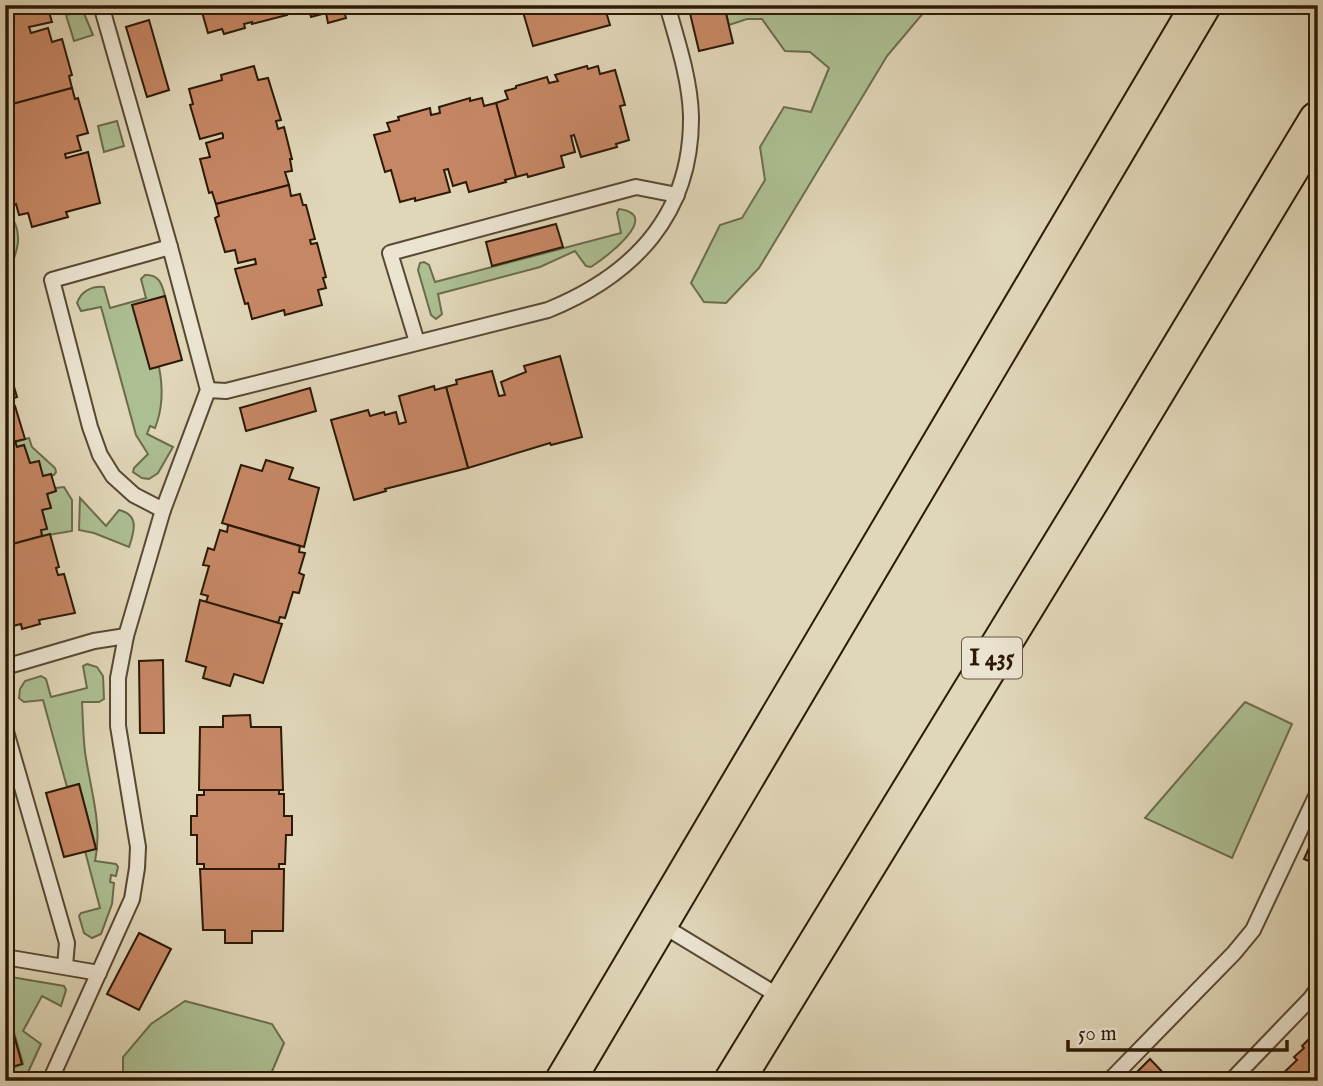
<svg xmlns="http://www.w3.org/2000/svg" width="1323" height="1086" viewBox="0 0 1323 1086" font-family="'IM FELL English',serif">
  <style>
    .green { fill: #acbf93; stroke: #6c6c4c; stroke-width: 2 }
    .building { fill: #c68764; stroke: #2c1906; stroke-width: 2 }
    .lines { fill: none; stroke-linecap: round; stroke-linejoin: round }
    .lane-casing { stroke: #594832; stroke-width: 18 }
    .highway-casing { stroke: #2c1906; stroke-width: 42 }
    .lane { stroke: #ebe4d1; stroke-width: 14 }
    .highway { stroke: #e0d6b8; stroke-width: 38 }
    .labels { text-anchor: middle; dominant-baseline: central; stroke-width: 5; stroke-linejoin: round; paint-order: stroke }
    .shield { fill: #ebe4d1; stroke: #655643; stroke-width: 2 }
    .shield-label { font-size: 24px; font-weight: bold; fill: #2c1906 }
  </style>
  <rect width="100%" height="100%" fill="#e0d6b8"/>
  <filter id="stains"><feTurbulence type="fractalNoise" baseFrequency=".00286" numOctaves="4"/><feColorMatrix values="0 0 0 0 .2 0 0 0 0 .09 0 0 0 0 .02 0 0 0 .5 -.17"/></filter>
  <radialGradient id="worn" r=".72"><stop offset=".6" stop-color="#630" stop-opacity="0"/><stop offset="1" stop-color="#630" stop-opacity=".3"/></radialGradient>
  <g class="green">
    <path d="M724,5H930L887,56L759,268L726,303L704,302L691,283L720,225L742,218L765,180L760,147L784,107L811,112L829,68L810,52L785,51L762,19H747L729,25Z"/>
    <path d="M83,11L93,35L74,41L66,15Z"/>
    <path d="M117,121L124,146L104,152L98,126Z"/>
    <path d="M619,209C664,215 603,259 591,267L586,266L575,251L540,267L438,294L442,314L436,319L431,315L418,270L420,263L424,262L429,265L435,282L621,233L617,213Z"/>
    <path d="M5,210C28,231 16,256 5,280Z"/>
    <path d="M145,275C159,274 162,284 165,296L133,305L150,368L159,367C163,387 163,408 155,428L150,426L147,434L173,447L158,473L149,479L142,478L133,472L134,468L148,454L136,435L101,307L81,311L77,303C81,291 92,286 104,287L110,308L146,298L141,279Z"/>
    <path d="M29,438L32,447L55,468L56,472L54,475L43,476L30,463L24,445L17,447L15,442Z"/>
    <path d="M64,487L72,500V531L42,536L41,530L47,528L42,510L51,507L47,494L56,491V488Z"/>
    <path d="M80,498L106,526L119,510C140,515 134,532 129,547L94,533L79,530Z"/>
    <path d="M87,664L97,667L103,676L104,699L99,702H82C83,719 83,736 85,752C90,788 103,825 95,861L116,864L118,867L116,876L111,875L110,882L114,883L112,904L101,934L92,938L84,933L79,916L81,913L100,908L85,851L96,848L79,784L67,787L43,700L24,702L19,698L20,689L25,681L41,676L46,679L51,697L87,688L83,666Z"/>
    <path d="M1245,702L1292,724L1232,858L1145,818Z"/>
    <path d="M5,976L64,986L66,990L61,1006L42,996L23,1031L41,1044L24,1081H5V1070L23,1064L5,1001Z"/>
    <path d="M185,1001L272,1024L284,1043L268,1081H123V1057L151,1024Z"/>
  </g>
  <g class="building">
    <path d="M5,5H47L52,22L29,27L31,33L48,28L52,42L62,39L72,75L69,76L72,88L5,106Z"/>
    <path d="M200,5H289V6L285,8L287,15L252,24V22L244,24L245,28L224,34L222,29L208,33Z"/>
    <path d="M289,5H353L343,8L346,18L328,23L326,13L311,17L309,8L291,13Z"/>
    <path d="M527,5H604L610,25L533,46L523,12L529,10Z"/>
    <path d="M688,5H724L733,43L699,51Z"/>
    <path d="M149,20L169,90L147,97L126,27Z"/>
    <path d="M254,66L258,80L268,78L281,120L276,121L278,129L284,127L292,159H290L292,171L285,172L289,185L216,204L212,192L209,193L200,159L210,157L206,143L223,138V135L222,133L200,139L190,105L193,104L189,89L222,80L221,75Z"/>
    <path d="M587,66L588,69L598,66L600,74L615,70L625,105L620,106L629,140L616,144L617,147L581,157L574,135L571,136L575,152L561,156L564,167L528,177L527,174L516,177L496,103L508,99L505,91L516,88V86L547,77L549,83L558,81L555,75Z"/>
    <path d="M72,88L75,99L78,98L88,133L77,136L81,150L65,154L66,158L88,152L100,203L66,212L68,217L32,227L28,213L19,215L16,204L14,205L5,175V172L11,171L8,163L5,164V106Z"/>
    <path d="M470,98V101L482,98L484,106L496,103L516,177L505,180L506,182L469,192L466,182L453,186L448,169L444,170L450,192L415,201V198L400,202L391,170L385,172L374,135L390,131L387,123L399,120L398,117L430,108L431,115L440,113L439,107Z"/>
    <path d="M289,185L291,196L300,194L303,205H306L315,239L310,240L311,244L317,243L326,277L323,278L326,288L318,290L322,305L285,315L284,310L252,319L248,303L245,304L235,269L256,264L255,259L238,263L235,250L225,252L215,218L219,216L216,204Z"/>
    <path d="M556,224L563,247L492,266L486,242Z"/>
    <path d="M165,296L182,360L150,369L132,305Z"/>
    <path d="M560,356L582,437L551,445L550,443L468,468L446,387L457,384L456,380L492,371L499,396L505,395L501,382L526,372L524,366Z"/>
    <path d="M6,359L17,397L10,399L12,407L15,406L25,439L5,444Z"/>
    <path d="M434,386L435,390L446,387L468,468L385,489L386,491L354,500L331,420L368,410L370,416L384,412L385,415L396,412L399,424L406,422L399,396Z"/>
    <path d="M310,388L316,411L246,431L240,408Z"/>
    <path d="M15,441L17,447L24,445L30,463L39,461L43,476L51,474L56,491L47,494L51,508L42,510L47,529L41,530L42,536L5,546V444Z"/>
    <path d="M266,460L293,468L289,479L319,488L304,547L222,523L241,465L262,471Z"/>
    <path d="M228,525L300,546L299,552L305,553L299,573L304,575L299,593L293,592L285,618L280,617L278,623L206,602L208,596L201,594L209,566L203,565L208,548L214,550L220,530L227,532Z"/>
    <path d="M50,534L59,567L56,568L58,575L64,574L75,613L39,620L40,624L22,629L21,624L5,628V546Z"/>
    <path d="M200,600L282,624L263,683L234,674L230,686L203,678L206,667L186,661Z"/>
    <path d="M163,660L164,733H140L139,661Z"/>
    <path d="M250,715L251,727H281L283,790H199L200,727H223V716Z"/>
    <path d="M79,784L96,849L64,857L46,793Z"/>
    <path d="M204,790H279V794H284V816H292V835H286L285,864H279V869H204V864H197V835H191V816H197V795H204Z"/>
    <path d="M1318,828V865L1304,859Z"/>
    <path d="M200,869H284L283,931H252V943H225V930H203Z"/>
    <path d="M139,933L171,949L139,1010L107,994Z"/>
    <path d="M5,1003L22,1064L5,1069Z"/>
    <path d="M1318,1030V1081H1275L1297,1060L1294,1057L1304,1048L1302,1046Z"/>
    <path d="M1150,1059L1171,1081H1128Z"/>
  </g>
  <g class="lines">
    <defs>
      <g id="lane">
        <path d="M417,342L390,253L636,187L677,195"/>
        <path d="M208,390L226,391L548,310C634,275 692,214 691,116C690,79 677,40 667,5"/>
        <path d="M163,510L134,495L113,476L100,455L90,427L52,280L170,247"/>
        <path d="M5,667L94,641L126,636"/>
        <path d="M5,728L67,943L65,966"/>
        <path d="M660,924L782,998"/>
        <path d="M5,957L99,973"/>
        <path d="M50,1081L132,899L137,868L138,847L118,726V678L126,636L163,510L208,390L170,247L101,5"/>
        <path d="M1109,1081L1234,953L1253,930L1318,792"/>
        <path d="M1231,1081L1311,998L1318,988"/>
      </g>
      <g id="highway">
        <path d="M565,1081L1201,5"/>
        <path d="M734,1081L1090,499L1318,121"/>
      </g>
    </defs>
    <use href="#lane" class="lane-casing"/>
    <use href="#highway" class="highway-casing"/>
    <use href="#lane" class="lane"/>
    <use href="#highway" class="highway"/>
  </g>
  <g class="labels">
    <rect class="shield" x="962" y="637.5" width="60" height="41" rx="5"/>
    <g class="shield-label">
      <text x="992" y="658">I 435</text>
    </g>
  </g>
  <rect width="1323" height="1086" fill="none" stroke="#e0d6b8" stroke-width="28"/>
  <rect x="7" y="7" width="1309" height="1072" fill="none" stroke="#2c1906" stroke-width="3.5"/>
  <rect x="14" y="14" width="1295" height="1058" fill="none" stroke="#2c1906" stroke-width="2"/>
  <path d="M1068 1040v10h219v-10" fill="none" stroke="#2c1906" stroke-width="3.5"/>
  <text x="1078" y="1040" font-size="21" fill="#2c1906" stroke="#ebe4d1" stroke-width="5" paint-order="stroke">50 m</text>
  <rect width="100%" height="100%" filter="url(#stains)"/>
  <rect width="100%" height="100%" fill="url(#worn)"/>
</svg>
